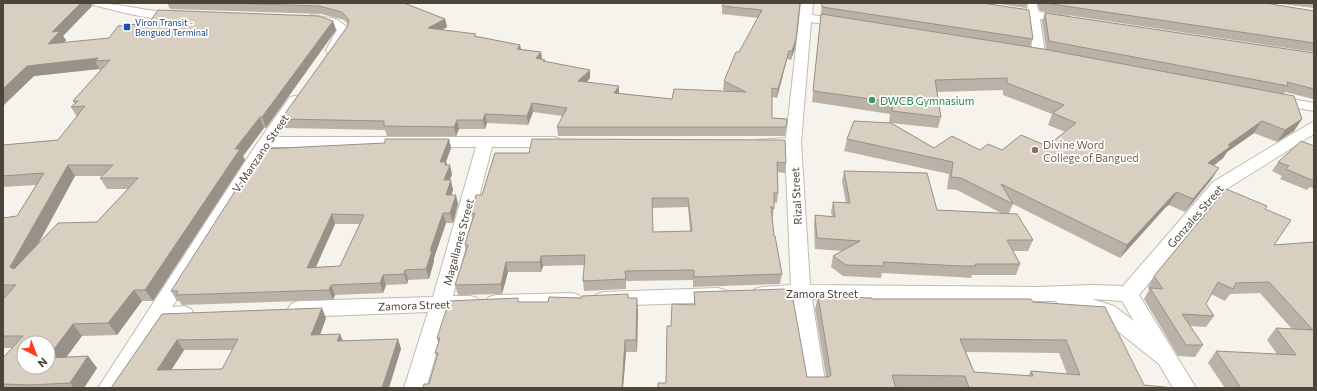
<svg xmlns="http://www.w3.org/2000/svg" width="1317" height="391" viewBox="0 0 1317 391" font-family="Commissioner,sans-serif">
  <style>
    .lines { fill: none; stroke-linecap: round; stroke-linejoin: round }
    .minor-casing { stroke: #c2bbae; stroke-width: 2 }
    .minor { fill: #fff; fill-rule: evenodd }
    .wall { fill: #bab2a6; fill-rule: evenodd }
    .shaded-wall { fill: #979187 }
    .building { fill: #d8cfc1; stroke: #979187; fill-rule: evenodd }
    .transit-dot { fill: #1a4fb4; stroke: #fff; stroke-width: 1.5 }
    .leisure-dot { fill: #2e9e5b; stroke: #fff; stroke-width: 1.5 }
    .education-dot { fill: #8d6e63; stroke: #fff; stroke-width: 1.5 }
    .labels { text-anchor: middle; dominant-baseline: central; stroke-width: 3.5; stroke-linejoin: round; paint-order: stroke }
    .far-transit-label { font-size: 9px; fill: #164399; stroke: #fff; text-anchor: start }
    .leisure-label { font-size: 11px; fill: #27864d; stroke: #fff; text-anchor: start }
    .education-label { font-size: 11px; fill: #785e54; stroke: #fff; text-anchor: start }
    .street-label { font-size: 11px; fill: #4b4439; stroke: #fff }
  </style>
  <rect width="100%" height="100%" fill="#f6f3ec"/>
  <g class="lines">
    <defs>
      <g id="minor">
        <path d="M92,3C117,3 140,10 165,12C171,12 179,11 183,16C175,27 108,9 94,5Z"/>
        <path d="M801,3H813L812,15L843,19L849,23L843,27L811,22L801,143L810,285L1037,287L1092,285L1123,286L1213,182L1309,124L1314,122V134L1225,190L1139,295L1196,388H1173L1159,364L1100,317L1058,304L1056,301L812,299L826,388H804L792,300L762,301L755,299L752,294L755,289L762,287L791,285L785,148L757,146L754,143L757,140L786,138ZM1092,299L1122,301L1134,321L1114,306Z"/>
        <path d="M1028,3H1036L1039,12L1067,16L1073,20L1067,24L1040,19L1045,54L1044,57H1034L1033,54L1028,18L1004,13L1002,11L1008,8L1027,10Z"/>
        <path d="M311,15L336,19L350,29L337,53H327L326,50L337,30L329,25L307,22L305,19Z"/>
        <path d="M295,96L300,97L302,100L277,137H554L559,139L562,142L559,145L554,147H492L453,296H470L477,298L480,303L477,308L470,310L449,311L426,388H404L428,312L298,317L291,314L288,309L291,304L298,301L433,297L476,147H271L172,307L184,306L191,309L194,314L191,319L184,322L162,323L121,388H98L258,142L290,97Z"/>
        <path d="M1275,96L1314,103V111L1270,103L1268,100L1270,97Z"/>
        <path d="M718,288L725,290L728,295L725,300L718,302L604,306L597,304L594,299L597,294L604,292Z"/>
        <path d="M572,293L579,295L582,300L579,305L572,307L496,309L489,307L486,302L489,297L496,295Z"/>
      </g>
    </defs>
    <use href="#minor" class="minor-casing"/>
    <use href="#minor" class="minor"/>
  </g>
  <g class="wall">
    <path d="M3,3H91L92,6L63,36L66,40L64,43L333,21L336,30L266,128H264L243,156L245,160L153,301H142L117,335L82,336L66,357L88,356L97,368L84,388H3V358L12,348H3V299L5,297H3V218L17,216L36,185L3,187V145L58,140L77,117L71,107L75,104L73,101L100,71L99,69L34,76L3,105ZM75,176H103L100,178L107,189H128L97,222L39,243Z"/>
    <path d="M167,3H404L445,19L447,27L442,30L520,45L521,49L541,52L542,59L545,62L590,78L587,82L619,93L672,99L727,91L723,90L724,81L758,18L722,14V6L800,3L795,48L791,60L787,59L777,98L772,97V118L787,119L785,136H558L557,127L562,116L533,112L528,125L487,123L485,129H459L456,136H387L385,130L285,128L281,119L347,27L348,24L344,20L321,14L170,9Z"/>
    <path d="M822,3H982L1033,39L1030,47L1046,49L1042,21L1045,13L1314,53V98L1313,99L1285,92L1284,94L1302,119L1294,131L1277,142L1254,133L1227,152L1223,158L1214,166L1211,180L1185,212L1169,205L1166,207L1120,258L1013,204L1009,213L1033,240L1028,251H1013L1020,264L1016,275H972L971,278L957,277L882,273L881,278L843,276L831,267L833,256L843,251L815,249L814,226L815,215L832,217L831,212L833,202L846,203L842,181L844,171L937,210L1001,213L957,190L947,189L949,174L844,151L847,139L889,123L890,114L812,102ZM1003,90V95L1052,114L1048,125L1065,132L1047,146L1002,150L934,148L891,123L938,128L941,117L937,92Z"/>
    <path d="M991,3H1028L1026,8Z"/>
    <path d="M1037,3H1265L1314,11V52L1040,11Z"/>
    <path d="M1273,3H1314V8Z"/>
    <path d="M449,139L451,148L446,162L452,174L450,180L453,190L451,195L458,204L453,223H446L434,258V261L429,279L408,280L407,284L386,285L383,293L335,295L333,300L182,305L179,301H177L171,291ZM335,224H360L340,266L316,267Z"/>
    <path d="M1314,146V189L1310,187L1307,190L1280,179L1282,176L1272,171L1278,162Z"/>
    <path d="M495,153L786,163L785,173L777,172L778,193L777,203H774L773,218H772L774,236L782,274L780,284L693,287V280L626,281V289L584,291L583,281L585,265L543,266L541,272H508L502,294L458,295L455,285L466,251L465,245L472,219L471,213L482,195ZM688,207L690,231L653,232L652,208Z"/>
    <path d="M1265,209L1274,245L1314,242V388H1225L1208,363L1216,351L1277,354L1267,340L1276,328L1292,329L1260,293L1230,294L1225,301L1211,294L1206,304L1214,316L1206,327L1190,326L1203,345L1195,357L1178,356L1144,299L1149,290L1148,287L1154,276Z"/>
    <path d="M694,292L807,377H826L815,309L818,296L872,299L1033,302L1144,385L1174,388H658L666,383L671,326L694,305ZM966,352L1059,353L1067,374L1031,371L1028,376L974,372Z"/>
    <path d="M628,298L638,311L637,352H626L623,388H423L429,384L437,358L435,353L438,343L437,338L519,302H548Z"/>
    <path d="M162,314L326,318L320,335L340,334L343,341L398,339L401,349L111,388ZM184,350H233L222,369L171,370Z"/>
  </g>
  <g class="shaded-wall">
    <path d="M81,3H91L92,6L63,36L66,40L54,54L48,44L52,32Z"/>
    <path d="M445,19L447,27L430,36L428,28Z"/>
    <path d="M333,21L336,30L266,128L262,117Z"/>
    <path d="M796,39L795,48L791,60L792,51Z"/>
    <path d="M520,45L521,54L517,49Z"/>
    <path d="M789,51L787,59L777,98L778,89Z"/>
    <path d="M541,52L542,61L536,58Z"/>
    <path d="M98,58L95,61L99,69L34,76L4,105L3,104V89L27,66Z"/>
    <path d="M590,70V78L579,90L578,81Z"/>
    <path d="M619,86V95L614,93Z"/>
    <path d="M532,103L533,112L528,125L527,116Z"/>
    <path d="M485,114L487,123L485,129L483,120Z"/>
    <path d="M260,117L264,128L243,156L245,160L153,301L145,290L235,149Z"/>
    <path d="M1302,119L1294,131L1277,142L1285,130Z"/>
    <path d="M457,120L459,129L456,136L454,127Z"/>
    <path d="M1262,121L1254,133L1227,152L1223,158L1200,175L1208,163L1228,145Z"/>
    <path d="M449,139L451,148L442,172L440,162Z"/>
    <path d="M446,162L448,169L450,165L452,174L446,190L444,180L445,165Z"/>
    <path d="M68,165L75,176L19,278L10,267Z"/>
    <path d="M1219,168L1211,180L1185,212L1193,199Z"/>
    <path d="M451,180L453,190L448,204L446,195Z"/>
    <path d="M1177,192L1169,205L1166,207L1120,258L1127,245L1174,194Z"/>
    <path d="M456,195L458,204L453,223L450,213Z"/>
    <path d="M443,213L446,223L434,258V261L429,279L426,269L430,251Z"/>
    <path d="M332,214L335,224L311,278L307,268Z"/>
    <path d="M541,256L543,266L541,272L540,262Z"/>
    <path d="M506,262L508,272L502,294L501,284Z"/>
    <path d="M405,270L408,280L407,284L404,274Z"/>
    <path d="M383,275L386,285L383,293L380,283Z"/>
    <path d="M331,285L335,295L333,300L329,290Z"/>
    <path d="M134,290L142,301L117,335L108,323Z"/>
    <path d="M637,298L638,311L637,352L636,340Z"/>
    <path d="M322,308L326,318L316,346L311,335Z"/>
    <path d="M73,324L82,336L57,370L48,359V357Z"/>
    <path d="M340,334L344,344L337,341Z"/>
    <path d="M398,339L401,349L389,388H382Z"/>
    <path d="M177,340L184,350L165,380L157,370Z"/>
    <path d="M625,340L626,352L623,388H622Z"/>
    <path d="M88,356L97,368L84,388H74L70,383Z"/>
  </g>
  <g class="building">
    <path d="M3,3H81L52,32L60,31L48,44L109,38L118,26L149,23L158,10L318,16L333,21L262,117H260L235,149H240L145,290H134L108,323L73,324L48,357V343H24V367H48V358L88,356L70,383L30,385L3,384V358L23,336H3V299L16,285H3V218L17,216L44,173L3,176V145L58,140L85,106L71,107L78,101H73L110,60L95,61L98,58L27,66L3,89ZM68,165H113L100,178H138L97,222L58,223L14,269L10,267Z"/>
    <path d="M226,3H404L445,19L428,28L476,34L474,36L520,45L517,49L541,52L536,58L545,60L543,61L590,70L578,81L619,86L614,93L672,99L674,89L746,92L724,81L736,52H739L762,10L722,6L724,3H800L796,39L792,51H789L778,89L772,88V118L787,119L786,127H557L567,108L532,103L527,116L485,114L483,120H457L454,127L384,126V121L281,119L347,27L349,20L342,12L319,6Z"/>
    <path d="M822,3H982L1029,10L1033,39L822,7Z"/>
    <path d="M1045,3H1265L1314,11V43Z"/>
    <path d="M1045,13L1314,53V89L1287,82L1288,86L1049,41Z"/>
    <path d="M821,14L1043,49L1294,96L1302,119L1285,130L1262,121L1228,145L1231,146L1208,163L1219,168L1193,199L1177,192L1174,194L1127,245L1001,184L1013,204L961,178L951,177L953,162L847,139L854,121L891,123L934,148L952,136L980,150L988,144L1002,150L1021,135L1047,146L1076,123L1053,113L1064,105L1007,83V78L935,80L941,117L892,111L893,102L813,91Z"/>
    <path d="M385,139H449L440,162H446L445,165H450L444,180H451L446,195H456L450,213H443L430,251H432L426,269L405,270L404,274L383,275L380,283L331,285L329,290L176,295L178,291H171L262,149L385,143ZM332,214L364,215L340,266L307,268Z"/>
    <path d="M532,139L785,140L786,163L777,162L778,193H774V209L771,206L774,236H775L782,274L694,277V270L625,271L626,279L583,281L585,255L541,256L540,262H506L501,284L455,285L468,245H465L468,233L475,213H471L476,195H482L495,153H529ZM652,198H688L692,231L653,232Z"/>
    <path d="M1301,141L1314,146V181L1286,169L1289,166L1278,162Z"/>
    <path d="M844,171L927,173L937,210L1017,214L1033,240H1007L1020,264H975L976,266H961L883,262L884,266L846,265L833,256L860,241L817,238L815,215L835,217L833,202L850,203Z"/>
    <path d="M1226,189L1267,206L1265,209L1291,220L1274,245L1314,242V388H1241L1216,351L1296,355L1276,328L1313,330L1269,282L1236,283L1233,289L1218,282L1206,304L1214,316L1182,314L1203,345H1186L1150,288L1163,289L1154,276Z"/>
    <path d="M785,289L786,293L792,294L807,377H829L831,375L818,296L872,298V299H1031L1033,302L1105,307L1144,385L1174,388H969L965,376L892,375L896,388H658V383H666L667,326H671L672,304L695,305L694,292ZM960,339L1066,340L1080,375L1031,371L1033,376L974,372Z"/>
    <path d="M628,294V298H637L636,340H625L622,388H423L424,384H429L438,353H435L440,338H437L449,301L518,298V302H548L549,297L582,298V296Z"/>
    <path d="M322,308L311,335L340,334L337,341L398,339L382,388H111L162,314ZM238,339L222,369L157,370L177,340Z"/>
  </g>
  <rect class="transit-dot" x="123" y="23" width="8" height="8" rx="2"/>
  <circle class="leisure-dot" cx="872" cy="100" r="4"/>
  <circle class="education-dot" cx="1035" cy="150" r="4"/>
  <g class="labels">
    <g class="far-transit-label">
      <text x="135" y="22">Viron Transit -<tspan x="135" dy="10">Bengued Terminal</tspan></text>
    </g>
    <g class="leisure-label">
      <text x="880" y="100">DWCB Gymnasium</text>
    </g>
    <g class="education-label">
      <text x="1043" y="144">Divine Word<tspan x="1043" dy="13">College of Bangued</tspan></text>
    </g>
    <g class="street-label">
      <text transform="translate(260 153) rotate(-56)">V. Manzano Street</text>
      <text transform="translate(796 196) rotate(-93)">Rizal Street</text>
      <text transform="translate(1195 216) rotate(-49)">Gonzales Street</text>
      <text transform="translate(458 242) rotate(-75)">Magallanes Street</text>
      <text x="822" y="293">Zamora Street</text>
      <text transform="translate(414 305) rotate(-2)">Zamora Street</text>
    </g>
  </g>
  <rect width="1317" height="391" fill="none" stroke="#4b4439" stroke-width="8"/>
  <g transform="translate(36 355) rotate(138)"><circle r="19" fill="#ffffff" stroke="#b7b4b0"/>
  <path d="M0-3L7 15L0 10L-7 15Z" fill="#fc3f1d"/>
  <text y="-6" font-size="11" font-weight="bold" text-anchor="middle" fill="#4b4439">N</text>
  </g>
</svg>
